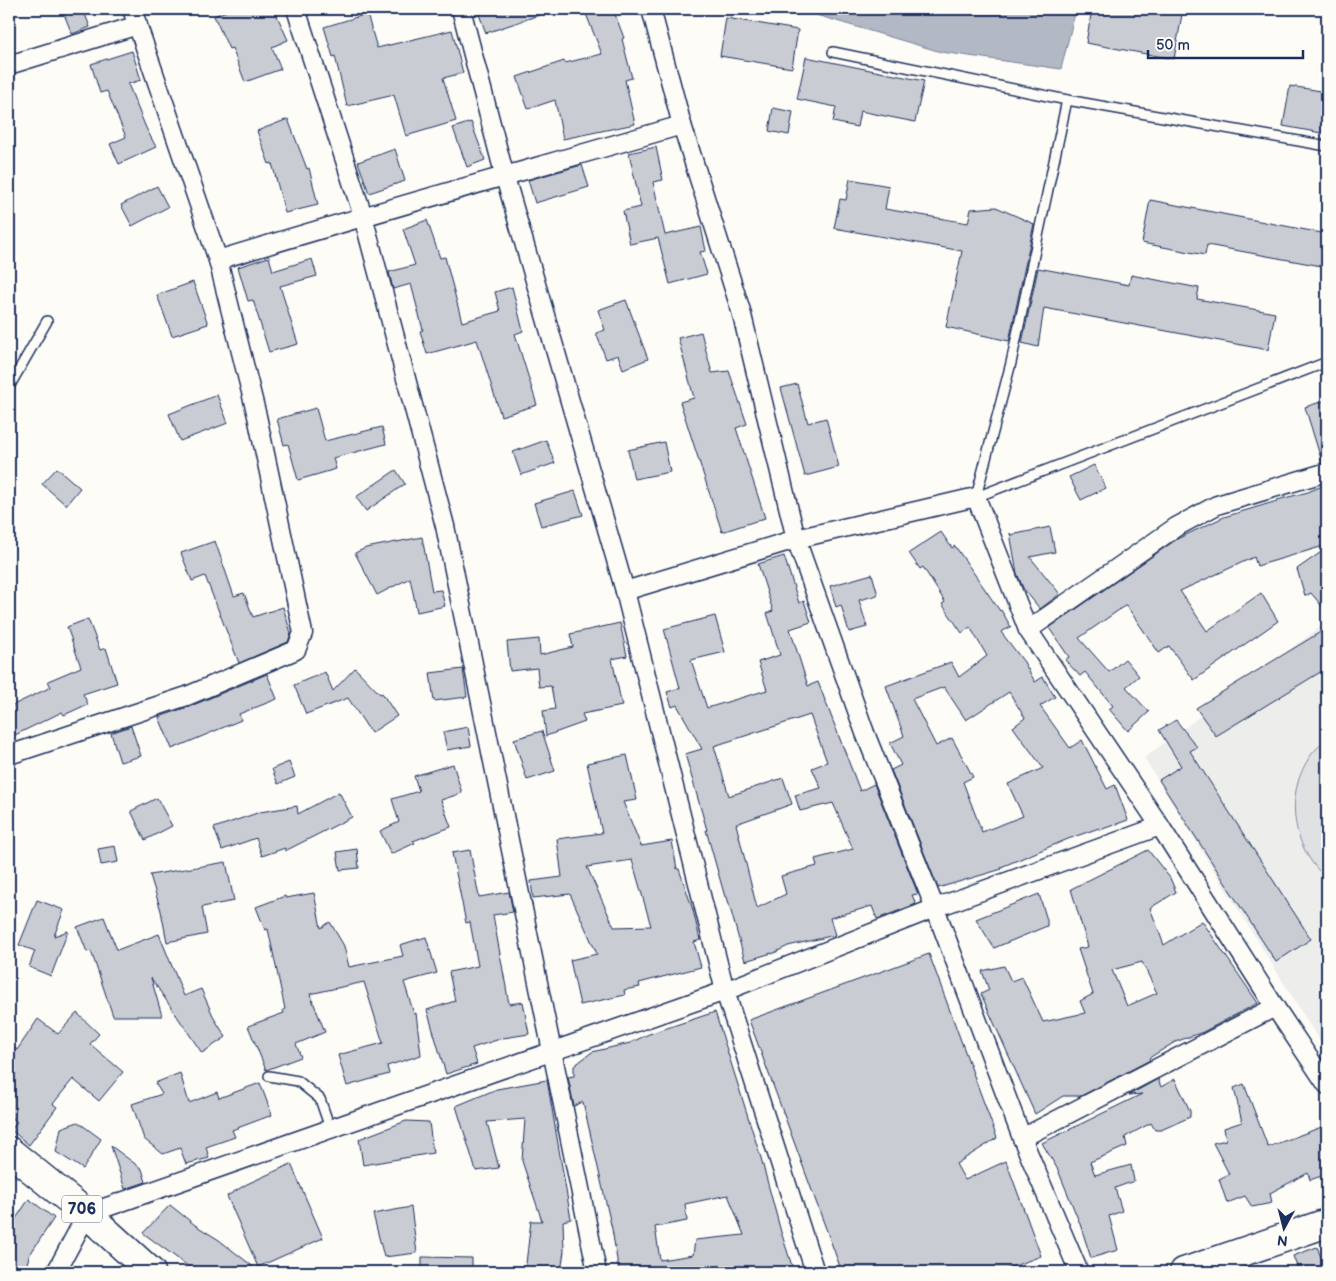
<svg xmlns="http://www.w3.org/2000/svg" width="1336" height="1281" viewBox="0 0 1336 1281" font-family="'Balsamiq Sans',sans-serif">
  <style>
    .built { fill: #edeeec }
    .green { fill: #e0e1e3; stroke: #7e88a0 }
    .water { fill: #b3b8c5; stroke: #76819c }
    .building { fill: #c9ccd3; stroke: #1b2f5e; fill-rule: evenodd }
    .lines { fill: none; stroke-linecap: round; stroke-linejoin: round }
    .lane-casing { stroke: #1b2f5e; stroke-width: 12 }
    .street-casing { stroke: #1b2f5e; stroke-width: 21 }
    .primary-casing { stroke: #1b2f5e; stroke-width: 31 }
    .highway-casing { stroke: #1b2f5e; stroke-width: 31 }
    .lane { stroke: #fdfcf7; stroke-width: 9 }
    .street { stroke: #fdfcf7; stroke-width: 18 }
    .primary { stroke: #fdfcf7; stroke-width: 28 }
    .highway { stroke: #fdfcf7; stroke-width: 28 }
    .labels { text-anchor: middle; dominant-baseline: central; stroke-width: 4; stroke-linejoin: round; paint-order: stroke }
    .shield { fill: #fdfcf7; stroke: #5f6c8c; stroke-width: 1 }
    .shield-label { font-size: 16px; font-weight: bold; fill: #1b2f5e }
  </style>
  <rect width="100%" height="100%" fill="#fdfcf7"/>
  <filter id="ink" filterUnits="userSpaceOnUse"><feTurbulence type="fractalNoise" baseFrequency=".02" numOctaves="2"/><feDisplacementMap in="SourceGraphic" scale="10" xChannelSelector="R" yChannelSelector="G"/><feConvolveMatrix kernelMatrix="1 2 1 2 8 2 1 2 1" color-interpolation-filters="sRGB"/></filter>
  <g filter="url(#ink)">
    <path class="built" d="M1327,626V1053L1144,758L1319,628Z"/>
    <path class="green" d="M1327,738V879C1292,848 1283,795 1311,755C1315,749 1322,744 1327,738Z"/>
    <path class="water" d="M796,9H1076L1061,69L941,52Z"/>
    <g class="building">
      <path d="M62,9H83L90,27L72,34Z"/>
      <path d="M231,9H274L288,40L272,47L281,69L245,82L232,48L229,49L214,16Z"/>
      <path d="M477,9H550L551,11L486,33Z"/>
      <path d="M584,9H613L624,38L622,39L632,78L625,80L635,124L563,139L555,100L528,109L517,77L564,61L565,63L602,54Z"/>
      <path d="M1092,9H1183L1174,59L1086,43Z"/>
      <path d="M367,14L377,48L452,30L463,73L443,78L456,121L406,136L394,95L347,106L335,56L333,57L324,27Z"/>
      <path d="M726,18L798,30L792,68L720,56Z"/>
      <path d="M132,51L141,80L128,84L146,128L156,147L119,164L110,144L126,137L107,91L100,93L91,64Z"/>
      <path d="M806,57L924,81L915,122L860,111L857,127L833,122L836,107L797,99Z"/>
      <path d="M1290,86L1327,92V134L1283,126Z"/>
      <path d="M773,108L793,112L789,135L769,131Z"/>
      <path d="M288,119L307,169L309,168L318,205L285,213L272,163L269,164L257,131Z"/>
      <path d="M471,122L485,160L467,167L453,128Z"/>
      <path d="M656,147L663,180L653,182L665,235L701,227L706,251L700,252L707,274L670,284L658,238L630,244L623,211L641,207L629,153Z"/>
      <path d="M395,149L405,181L369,193L358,162Z"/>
      <path d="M582,165L589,187L535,203L528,180Z"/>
      <path d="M850,179L889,186L885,209L968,223L971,209L996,207L1034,224L1009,341L946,327L962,251L834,228L840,199L846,200Z"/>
      <path d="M157,186L168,207L132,226L121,205Z"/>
      <path d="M1150,200L1327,234V267L1207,245L1205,255L1142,243Z"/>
      <path d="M427,220L440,258L445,257L462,322L500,311L495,292L512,287L523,331L515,334L537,405L501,416L477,340L427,354L420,331L423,330L411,284L393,289L389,272L415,265L403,229Z"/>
      <path d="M269,257L273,271L312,259L317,276L280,286L298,344L269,352L253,300L248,301L238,267Z"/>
      <path d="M1038,268L1129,285L1131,275L1199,288L1197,299L1275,313L1268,350L1044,308L1038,347L1022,343Z"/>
      <path d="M193,282L208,324L172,336L157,295Z"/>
      <path d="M626,300L648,359L623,369L618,355L606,359L596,333L605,330L598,310Z"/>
      <path d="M701,332L712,373L729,371L747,424L736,428L765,518L722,532L680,402L694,398L678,338Z"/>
      <path d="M797,384L808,423L826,418L839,467L805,476L781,388Z"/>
      <path d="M217,395L228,423L180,441L169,414Z"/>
      <path d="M1327,400V462H1322L1305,407Z"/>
      <path d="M316,408L325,441L382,427L386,444L333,458L336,469L298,480L288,444L284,445L277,419Z"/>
      <path d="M546,440L555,463L521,475L513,452Z"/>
      <path d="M664,442L670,472L634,479L628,450Z"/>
      <path d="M1094,465L1106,488L1081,500L1069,477Z"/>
      <path d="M57,468L80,488L66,505L42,484Z"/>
      <path d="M396,470L405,484L366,511L356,497Z"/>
      <path d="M1327,484V545L1257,566L1254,557L1180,591L1207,631L1261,593L1278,621L1194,680L1169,646L1159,653L1126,605L1079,638L1109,672L1125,659L1139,676L1126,687L1149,712L1128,731L1109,709L1113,706L1085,672L1080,676L1065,660L1069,657L1049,628L1177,539L1224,517L1277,501V500L1308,492Z"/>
      <path d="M575,491L583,515L541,526L534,503Z"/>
      <path d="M1050,527L1055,552L1030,557L1060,594L1040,609L1023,588L1017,573L1010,533L1011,535Z"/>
      <path d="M941,532L952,548L955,546L1000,611L1001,610L1011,627L1001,632L1024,662L1035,682L1043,677L1055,697L1040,706L1070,748L1082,740L1107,789L1115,785L1128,820L1100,830L1099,828L1068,839L1001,867L1002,869L938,888L891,770L901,765L890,743L904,736L886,686L951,662L959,677L987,656L970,627L962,633L942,604L945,602L923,567L920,569L909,553ZM944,687L966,720L1009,692L1025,718L1013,727L1043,768L1008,784L1023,816L982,832L963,782L973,777L952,738L936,746L912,699Z"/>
      <path d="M422,537L432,591L441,590L445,606L417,612L410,578L377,595L355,553L366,548Z"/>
      <path d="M215,541L234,596L244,593L253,617L283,607L291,633L288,642L239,663L205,576L192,581L181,553Z"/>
      <path d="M1327,548V612L1311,593L1305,596L1297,569Z"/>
      <path d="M784,556L799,603L804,601L811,622L790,629L808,686L818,682L860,791L874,784L918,894L912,895L916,904L877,919L872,906L830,918L835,935L788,946L772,954V953L745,961L727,897H725L706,830H707L685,754L702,749L677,705L672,707L667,692L680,688L664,629L715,616L725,652L691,660L707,708L767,690L758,662L780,655L767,613L773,611L758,564ZM810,715L827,762L812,768L821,788L795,795L800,811L833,803L853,849L815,859L817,866L781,876L786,894L757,908L736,824L792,804L783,778L729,796L714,746Z"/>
      <path d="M872,574L878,595L859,600L867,627L849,632L841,605L836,607L830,586Z"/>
      <path d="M88,619L100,650L106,648L117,683L83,694L88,704L64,715L62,712L9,738V707L51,687L48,681L81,667L67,627Z"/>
      <path d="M620,623L627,656L612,659L622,706L582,714L585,722L546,736L543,711L555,709L551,686L539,687L537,668L510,671L507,642L539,639L540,655L573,647L570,634Z"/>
      <path d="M1327,628V668L1216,736L1196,708Z"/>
      <path d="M355,668L380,694L382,693L397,716L371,733L348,698L306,714L294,685L325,672L333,691Z"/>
      <path d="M463,669L467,697L434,701L430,673Z"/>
      <path d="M267,674L277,699L239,714L241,720L172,749L159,717L191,706Z"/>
      <path d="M1176,720L1197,747L1190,751L1311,939L1276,962L1159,780L1181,766L1159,730Z"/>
      <path d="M131,726L141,756L120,762L111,733Z"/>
      <path d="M468,727L471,746L447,750L443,732Z"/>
      <path d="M542,731L555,771L527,780L514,739Z"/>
      <path d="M627,755L637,800L623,802L641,846L672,841L677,869H679L693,910L700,940L694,942L701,967L639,983L640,987L624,990L625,995L580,1005L570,960L597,954L570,894L533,898L531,881L562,877L557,839L602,833L587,763ZM632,860L651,926L614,927L587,867Z"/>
      <path d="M289,762L295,777L278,784L272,769Z"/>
      <path d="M453,764L462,793L441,800L451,827L413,841L415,843L391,854L380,831L399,822L392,799L419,791L414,776Z"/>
      <path d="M339,792L352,817L285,851V848L262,856L256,838L222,850L214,828L260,812L297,806L298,814Z"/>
      <path d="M157,798L172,826L145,840L131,811Z"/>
      <path d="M115,846L118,862L101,865L98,849Z"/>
      <path d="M357,849L359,868L340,870L337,852Z"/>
      <path d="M470,850L479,897L509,892L513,912L493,915L509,1004L523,1002L529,1034L503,1038L472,1048L477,1064L446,1074L427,1010L455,1001L449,972L478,966L470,922L466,923L452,853Z"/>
      <path d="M1148,850L1170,878L1176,892L1150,908L1164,945L1202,921L1258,1003L1203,1032L1175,1042L1149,1058L1150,1060L1081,1096H1063L1035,1114L981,994L989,990L982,971L1004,966L1011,981L1022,977L1043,1022L1085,1013L1080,1001L1093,994L1078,949L1088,947L1071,889ZM1142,962L1157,993L1127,1006L1112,970Z"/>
      <path d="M226,862L234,901L202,907L207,934L167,942L161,911L150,875Z"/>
      <path d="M314,893L321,928L330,922L344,946L349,967L403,956L400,945L426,937L437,973L404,982L414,1014L416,1013L421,1055L387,1066L389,1074L347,1086L338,1055L383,1043L364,982L310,994L325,1032L296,1044L301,1057L266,1070L248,1026L284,1013L283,1010L285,1009L268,929L265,930L256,907L285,896L286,898Z"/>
      <path d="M1039,894L1047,920V926L994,948L976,919Z"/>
      <path d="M37,900L64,910L54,936L68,931L51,976L29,967L35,951L19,945Z"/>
      <path d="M104,917L117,950L159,934L184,996L201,989L215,1020L226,1037L202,1053L151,978L162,1016H113L91,951L87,952L77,927Z"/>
      <path d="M929,954L997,1138L956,1164L965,1180L1006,1161L1041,1256L998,1272H842L749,1020Z"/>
      <path d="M715,1012L761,1158L781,1232L794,1272H619L612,1229L583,1102L574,1106L568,1077L574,1076V1066L592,1052L630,1043L649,1034ZM728,1195L744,1235L695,1240L693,1255L660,1260L655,1227L687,1221L685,1204Z"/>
      <path d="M77,1013L99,1034L90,1044L123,1072L99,1101L73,1079L53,1104L57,1107L29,1145L11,1130L17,1122L9,1115V1042L17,1050L38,1019L58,1034Z"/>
      <path d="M180,1073L189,1103L217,1092L219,1098L260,1083L272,1115L232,1130L235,1137L206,1147L209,1158L186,1164L180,1148L163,1154L144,1139L132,1104L162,1094L155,1083Z"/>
      <path d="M1158,1079L1161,1087L1175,1079L1190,1111V1117L1161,1130H1155L1151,1123L1125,1137L1127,1146L1090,1162L1095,1175L1131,1165L1134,1181L1115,1188L1122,1211L1109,1216L1118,1250L1091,1258L1080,1224L1058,1170L1042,1143L1142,1094L1129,1095Z"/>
      <path d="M547,1080L571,1219L563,1221L564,1251L561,1272H525L531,1221H542L522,1161L525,1119L487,1122L499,1168L476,1171L456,1106L497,1089Z"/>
      <path d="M1244,1084L1268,1147L1327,1125V1174L1310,1180L1308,1173L1270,1193L1272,1203L1252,1207L1245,1196L1227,1203L1219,1179L1229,1174L1213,1143L1226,1140L1224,1128L1242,1122L1234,1088Z"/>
      <path d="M406,1121L429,1122L433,1153L363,1165L359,1139Z"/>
      <path d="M78,1122L101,1139L83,1169L56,1152L61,1128Z"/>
      <path d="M111,1146L142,1169L146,1182L125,1189Z"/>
      <path d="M291,1164L323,1238L258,1267L227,1196L247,1184Z"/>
      <path d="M29,1199L54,1218L29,1256L25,1272H9V1229Z"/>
      <path d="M170,1205L195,1225L219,1240L260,1272H196L143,1233Z"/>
      <path d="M411,1207L417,1253L384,1257L373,1214Z"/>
      <path d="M1317,1247L1327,1272H1299L1293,1256Z"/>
      <path d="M422,1257L472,1258V1272H422Z"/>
    </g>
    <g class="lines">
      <defs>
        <g id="lane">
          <path d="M833,52L1067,100L1327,146"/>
          <path d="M9,387L47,321"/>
          <path d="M976,497L1011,363L1067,100"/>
          <path d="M976,497L1327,362"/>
          <path d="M269,1076L298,1081L320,1099L330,1128"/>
        </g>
        <g id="street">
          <path d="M296,9L363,216L445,526L597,1272"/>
          <path d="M461,9L505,177L625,591L725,991L815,1272"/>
          <path d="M651,9L682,125L741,311L796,539L865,733L935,908L1022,1138L1079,1272"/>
          <path d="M9,65L138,25"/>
          <path d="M218,260C372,213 527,170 682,125"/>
          <path d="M625,591L796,539L976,497L1028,630L1160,826L1275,1007L1327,1085"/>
          <path d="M1028,630L1176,527L1217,505L1327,472"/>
          <path d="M9,755L187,696L296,650L303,633L257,416L218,260L132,9"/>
          <path d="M1022,1138L1275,1007"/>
          <path d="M56,1272L87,1214L725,991L935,908L1160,826"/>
        </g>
        <path id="primary" d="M9,1151L87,1214L151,1272"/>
        <path id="highway" d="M1184,1272L1327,1223"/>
      </defs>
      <use href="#lane" class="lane-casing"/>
      <use href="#street" class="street-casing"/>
      <use href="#primary" class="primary-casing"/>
      <use href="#highway" class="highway-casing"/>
      <use href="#lane" class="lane"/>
      <use href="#street" class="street"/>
      <use href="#primary" class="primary"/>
      <use href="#highway" class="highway"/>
    </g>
  </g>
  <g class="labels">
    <rect class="shield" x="62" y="1195.5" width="40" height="27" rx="4"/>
    <g class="shield-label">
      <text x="82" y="1209">706</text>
    </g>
  </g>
  <rect width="1336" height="1281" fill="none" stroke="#fdfcf7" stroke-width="30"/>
  <rect x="15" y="15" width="1306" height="1251" fill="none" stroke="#1b2f5e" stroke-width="2" filter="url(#ink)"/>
  <g transform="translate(1284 1228) rotate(187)" stroke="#fdfcf7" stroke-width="4" paint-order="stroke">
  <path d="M0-4L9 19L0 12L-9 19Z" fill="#1b2f5e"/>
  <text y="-8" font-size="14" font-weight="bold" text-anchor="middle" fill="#1b2f5e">N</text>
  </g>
  <path d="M1148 50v8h155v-8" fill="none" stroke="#1b2f5e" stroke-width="2.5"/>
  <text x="1156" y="50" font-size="15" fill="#1b2f5e" stroke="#fdfcf7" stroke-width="4" paint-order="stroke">50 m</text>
</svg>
